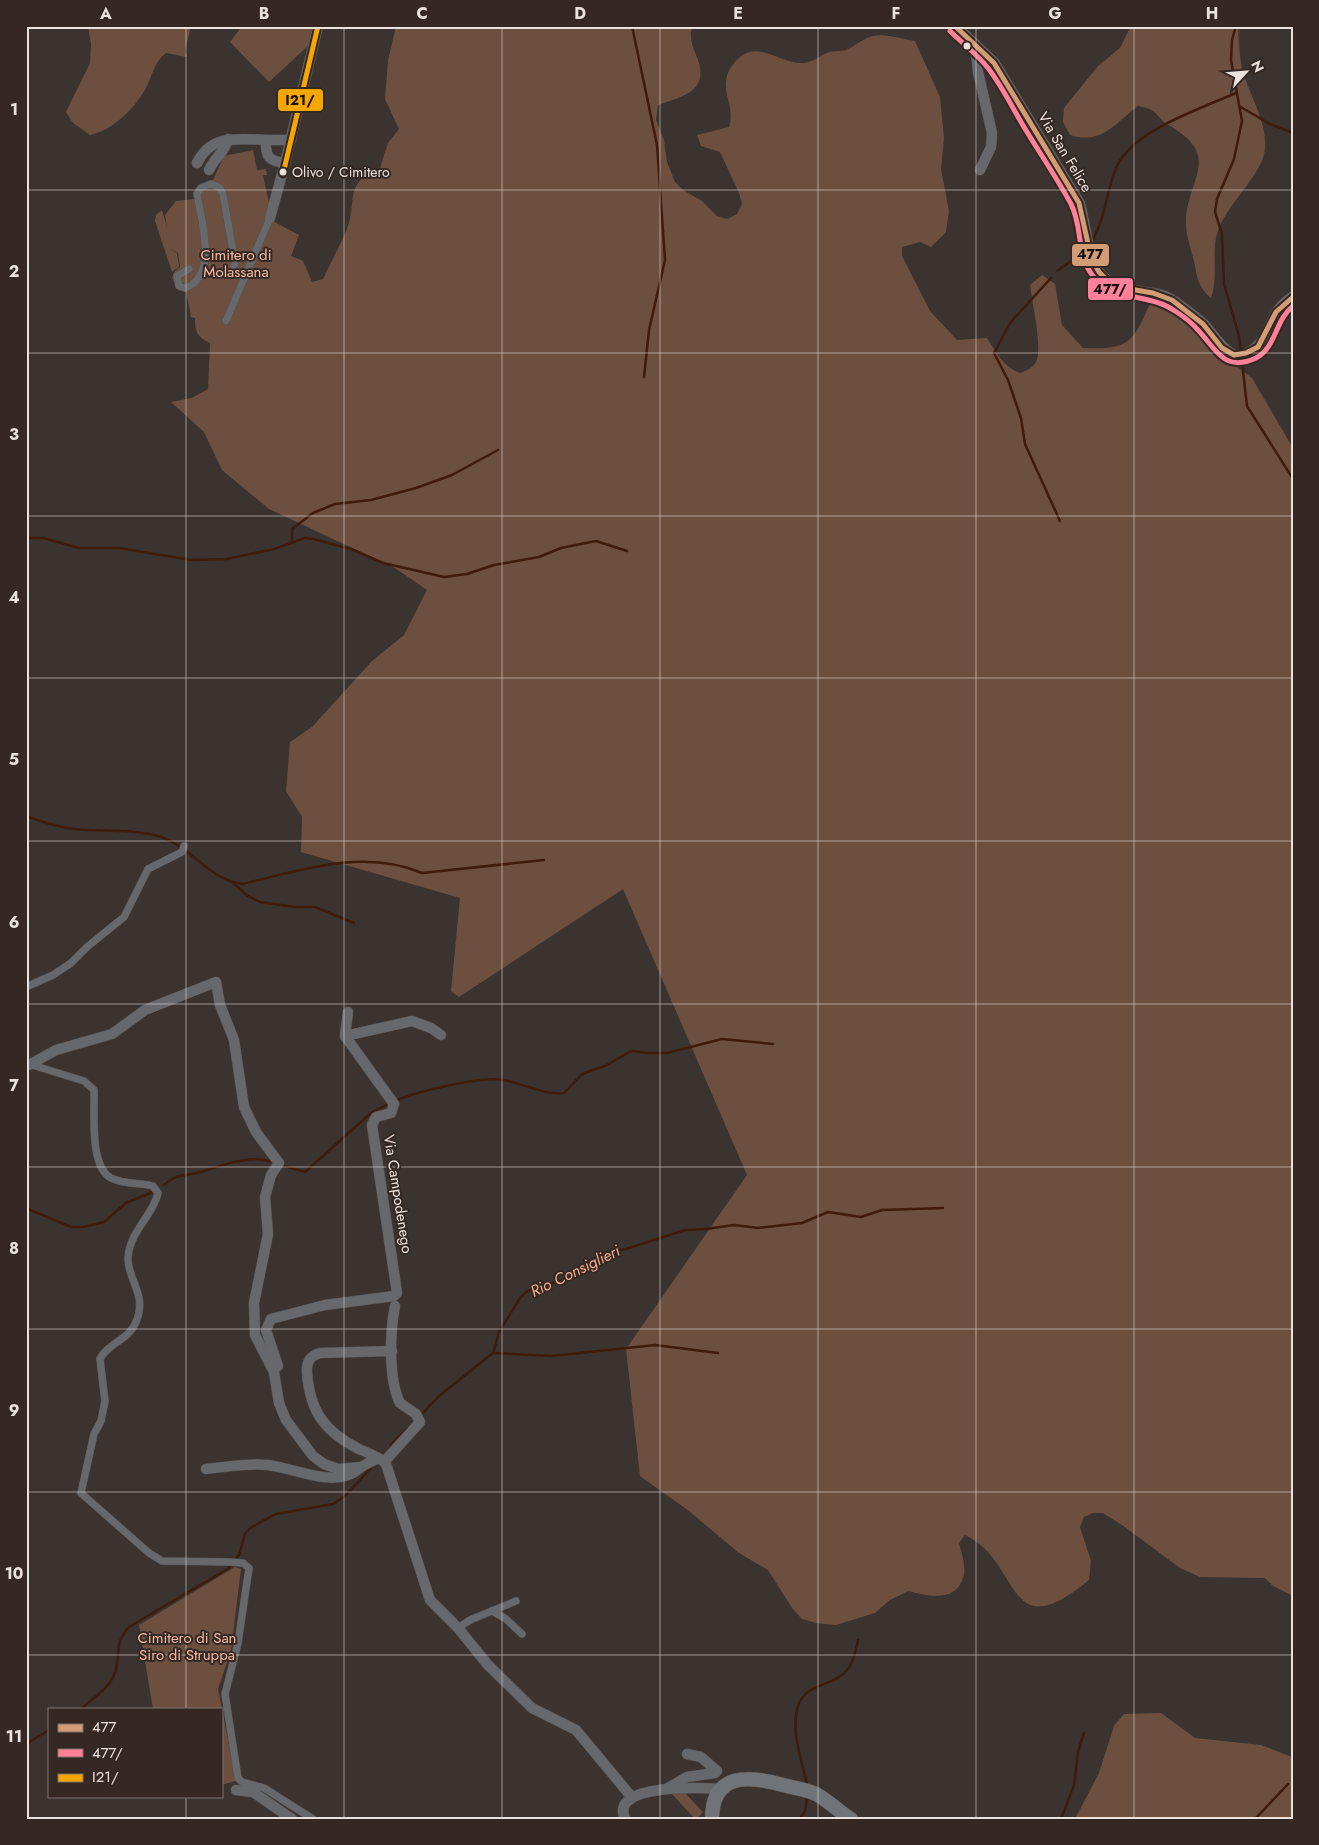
<svg xmlns="http://www.w3.org/2000/svg" width="1319" height="1845" viewBox="0 0 1319 1845" font-family="Jost,sans-serif">
  <style>
    .green { fill: #6d4f40 }
    .lines { fill: none; stroke-linecap: round; stroke-linejoin: round }
    .stream { stroke: #3f1b0a; stroke-width: 2.5 }
    .pedestrian-casing { stroke: #56504d; stroke-width: 8 }
    .minor-casing { stroke: #56504d; stroke-width: 11 }
    .tertiary-casing { stroke: #56504d; stroke-width: 12 }
    .secondary-casing { stroke: #56504d; stroke-width: 15 }
    .pedestrian { stroke: #66686c; stroke-width: 7 }
    .minor { stroke: #66686c; stroke-width: 10 }
    .tertiary { stroke: #66686c; stroke-width: 11 }
    .secondary { stroke: #707378; stroke-width: 14 }
    .bus-1-casing { stroke: #352822; stroke-width: 9 }
    .bus-2-casing { stroke: #352822; stroke-width: 9 }
    .bus-3-casing { stroke: #352822; stroke-width: 9 }
    .bus-1 { stroke: #d39c74; stroke-width: 5 }
    .bus-2 { stroke: #ff8098; stroke-width: 5 }
    .bus-3 { stroke: #f7a600; stroke-width: 5 }
    .grid { fill: none; stroke: #ebe2de; stroke-width: 1; stroke-opacity: 0.55 }
    .bus-dot { fill: #ebe2de; stroke: #352822; stroke-width: 2 }
    .labels { text-anchor: middle; dominant-baseline: central; stroke-width: 4; stroke-linejoin: round; paint-order: stroke }
    .bus-label { font-size: 14px; fill: #ebe2de; stroke: #352822; text-anchor: start }
    .street-label { font-size: 15px; fill: #ebe2de; stroke: #352822 }
    .park-label { font-size: 15px; fill: #f5baa0; stroke: #352822 }
    .water-label { font-size: 16px; font-style: italic; fill: #f3aa8a; stroke: #352822 }
    .line-badge { stroke: #352822; stroke-width: 2 }
    .pale-badge-label { font-size: 14px; text-anchor: middle; font-weight: bold; fill: #111 }
    .neatline { fill: none; stroke: #ebe2de; stroke-width: 2 }
    .grid-label { font-size: 16px; text-anchor: middle; font-weight: bold; fill: #ebe2de }
  </style>
  <rect width="100%" height="100%" fill="#3b3330"/>
  <g class="green">
    <path d="M88,26H191L185,51L187,57L166,53C155,61 153,73 147,86C137,106 113,131 90,135L73,123L66,112L90,63L91,44Z"/>
    <path d="M242,26H313L309,45L269,82L230,42Z"/>
    <path d="M394,26H696L691,30C690,43 694,49 698,60C709,92 681,97 658,105L656,120L664,140L667,162L675,182L683,190L702,201L717,216L727,219L737,214L742,204L739,193L720,152L701,146L697,135L729,127C737,104 714,86 735,62C757,37 778,64 803,63C812,63 819,56 827,53C834,50 840,52 846,50C855,46 864,38 873,36C885,33 903,39 915,41L940,97L944,138L941,169L949,211L946,232L931,247L920,242L902,247V256L930,311L957,340L987,338C996,352 1003,367 1020,373C1027,370 1032,369 1036,362C1043,349 1032,302 1030,285L1042,275L1055,284L1062,325L1083,348C1132,350 1132,342 1152,300L1181,315L1220,354L1252,378L1293,448V1596L1273,1586L1265,1578L1200,1577L1180,1568L1122,1525L1103,1513H1093L1084,1517L1080,1527L1091,1561L1089,1580C1004,1650 1023,1562 965,1535L959,1543C961,1551 966,1566 964,1574C958,1604 928,1596 908,1591L890,1600L875,1613L836,1625L816,1623L802,1619L792,1608L768,1570L739,1553L689,1511L640,1476L626,1349L747,1175L623,889L459,997L451,991L460,898L301,852L302,817L286,791L290,742L312,727L372,661L404,635L427,590L395,568L269,509L222,470L204,432L171,402L192,398L208,389L210,343C197,337 195,332 195,318L191,317L186,291H180L172,278L174,272L180,267L178,253L168,248L177,253L179,267L172,272L155,221L156,215L162,210L167,228L165,215L176,201L195,199V191L200,184L213,180L224,156L253,150L257,170L266,169L267,175H263L273,221L299,235L291,256L303,261L312,282L323,279C331,262 340,246 347,229C358,199 343,184 380,168L388,143L399,129L385,99L388,60L395,31Z"/>
    <path d="M1131,26H1238C1239,41 1239,57 1243,72C1250,96 1267,122 1265,148C1264,174 1224,206 1217,234C1211,255 1219,274 1211,298C1198,287 1197,277 1194,261C1191,249 1186,236 1186,223C1186,178 1225,157 1167,124C1161,121 1158,114 1153,111C1149,108 1143,107 1138,106C1114,124 1102,145 1070,135L1063,122L1064,108L1098,66L1120,48Z"/>
    <path d="M235,1567L241,1569L231,1650L218,1689L236,1781L221,1785V1709H153L139,1625Z"/>
    <path d="M1161,1713L1195,1738L1261,1745L1292,1757L1293,1819H1075L1099,1773L1114,1726L1124,1714Z"/>
    <path d="M683,1791L703,1812L697,1819H695L671,1793Z"/>
  </g>
  <g class="lines">
    <g class="stream">
      <path d="M632,26L657,145L665,260L649,330L644,377"/>
      <path d="M1236,26L1232,40L1231,60L1242,121L1234,159L1217,199L1215,212L1222,234L1224,284L1239,336L1247,406L1293,479"/>
      <path d="M1239,106L1270,124L1293,133"/>
      <path d="M1091,242C1106,220 1106,190 1117,166C1134,130 1200,109 1236,93"/>
      <path d="M1057,271L1085,251"/>
      <path d="M1051,278L1010,323L994,353L1008,380L1021,418L1025,444L1060,521"/>
      <path d="M26,538H43L79,548H119L191,560L227,559L274,549L305,538L313,539L351,549L383,563L444,577L467,574L494,565L539,557L561,548L596,541L627,551"/>
      <path d="M292,543V529L313,513L335,504L371,500L416,488L452,475L498,450"/>
      <path d="M26,816C42,822 57,827 74,829C103,832 133,828 161,837C191,847 211,881 243,884C300,870 365,848 422,873L544,860"/>
      <path d="M233,883L248,896L260,902L295,907H315L354,923"/>
      <path d="M395,1101C417,1091 482,1076 504,1080C525,1084 543,1095 564,1093L582,1074L607,1065L631,1051L649,1053H667L722,1039L773,1044"/>
      <path d="M281,1165L305,1172L371,1113L390,1103"/>
      <path d="M164,1185C179,1173 180,1177 197,1173C222,1166 247,1154 274,1162"/>
      <path d="M26,1208L71,1227H83L104,1222L126,1203L155,1191"/>
      <path d="M493,1353L552,1356L655,1345L718,1353"/>
      <path d="M419,1417L439,1396L493,1353L499,1332L520,1298L526,1292L539,1286L565,1280L611,1251L626,1249L685,1230L706,1229L734,1225L758,1228L802,1223L828,1212L861,1217L882,1210L943,1208"/>
      <path d="M391,1445L408,1428"/>
      <path d="M81,1709C92,1699 108,1689 114,1675C122,1656 112,1646 129,1627L229,1568L239,1555L245,1534L250,1528L276,1514L333,1504L345,1496L372,1467"/>
      <path d="M26,1744L49,1730"/>
      <path d="M807,1784C802,1762 793,1737 796,1715C801,1679 832,1690 848,1669C854,1661 856,1650 858,1640"/>
      <path d="M800,1819L805,1811L807,1798"/>
      <path d="M1061,1819L1074,1785L1078,1752L1084,1733"/>
      <path d="M1255,1819L1288,1784"/>
    </g>
    <defs>
      <g id="pedestrian">
        <path d="M189,269L177,276L179,286L185,288C219,276 201,220 197,194L201,188L211,184L220,188L223,194L235,263L233,272L244,278"/>
        <path d="M226,321L270,218"/>
        <path d="M26,987L53,975L71,963L87,947L124,917L148,869L182,852L184,846"/>
        <path d="M29,1064L84,1081L94,1090C95,1112 89,1166 111,1178C125,1185 139,1182 153,1186L158,1193C153,1216 130,1230 128,1258C127,1279 149,1296 135,1324C128,1340 107,1344 100,1359L105,1401L101,1421L94,1434L81,1493L149,1553L162,1561L229,1562L243,1563L249,1568L238,1643L225,1694L238,1778L242,1782L264,1788L313,1819"/>
        <path d="M492,1611L506,1619L522,1634"/>
        <path d="M458,1628L470,1620L516,1601"/>
      </g>
      <g id="minor">
        <path d="M975,44L978,72L992,133L991,147L980,170"/>
        <path d="M197,163C211,134 238,139 266,140"/>
        <path d="M285,163C269,161 265,157 266,140H291"/>
        <path d="M209,170C214,158 226,151 228,139"/>
        <path d="M270,218L285,163L318,26"/>
        <path d="M345,1036L412,1021L431,1028L441,1035"/>
        <path d="M29,1065L56,1050L112,1034L145,1010L216,982L220,1005L234,1040L244,1107L256,1132L279,1163L271,1175L265,1197L268,1234L254,1303L255,1335L274,1372L279,1403L286,1420L313,1456L324,1464L338,1469L361,1467L378,1458"/>
        <path d="M392,1351L320,1353C310,1356 306,1362 307,1373C310,1412 325,1432 359,1449C368,1453 380,1457 386,1464L430,1600L458,1628L488,1665L532,1708L576,1730L630,1795L631,1799"/>
        <path d="M278,1366L266,1330L271,1319L325,1305L394,1296L397,1293L372,1125L376,1117L391,1113L394,1104L345,1036L348,1012"/>
        <path d="M384,1462L420,1422L416,1414L400,1403C388,1379 390,1331 395,1306"/>
        <path d="M206,1469C226,1467 248,1463 268,1465C296,1468 336,1490 360,1468"/>
        <path d="M668,1788L687,1777L715,1773L717,1771L701,1757L687,1754"/>
        <path d="M236,1790L253,1792L292,1819"/>
        <path d="M625,1819C608,1782 706,1788 722,1789"/>
      </g>
      <g id="tertiary">
        <path d="M955,26L994,63L1079,203C1090,238 1083,280 1128,290C1144,293 1160,292 1173,301C1183,308 1195,316 1204,325C1213,335 1220,348 1233,355"/>
        <path d="M1248,353C1274,340 1265,315 1293,297"/>
      </g>
      <path id="secondary" d="M712,1819C712,1771 751,1776 783,1785C794,1788 806,1789 816,1794C829,1801 839,1812 851,1819"/>
    </defs>
    <use href="#pedestrian" class="pedestrian-casing"/>
    <use href="#minor" class="minor-casing"/>
    <use href="#tertiary" class="tertiary-casing"/>
    <use href="#secondary" class="secondary-casing"/>
    <use href="#pedestrian" class="pedestrian"/>
    <use href="#minor" class="minor"/>
    <use href="#tertiary" class="tertiary"/>
    <use href="#secondary" class="secondary"/>
    <defs>
      <path id="bus-1" d="M955,26L994,63L1079,203L1091,257L1099,272L1107,280L1124,288L1153,293L1172,300L1203,324L1222,348L1234,355L1246,353L1258,347L1276,312L1293,297"/>
      <path id="bus-2" d="M950,31C962,43 978,55 988,68C1002,86 1012,107 1024,127C1039,152 1057,178 1071,204C1083,227 1076,255 1093,276C1114,302 1149,293 1175,311C1183,316 1192,323 1198,330C1216,349 1224,373 1256,358C1276,348 1275,320 1293,306"/>
      <path id="bus-3" d="M283,174L318,26"/>
    </defs>
    <use href="#bus-1" class="bus-1-casing"/>
    <use href="#bus-2" class="bus-2-casing"/>
    <use href="#bus-3" class="bus-3-casing"/>
    <use href="#bus-1" class="bus-1"/>
    <use href="#bus-2" class="bus-2"/>
    <use href="#bus-3" class="bus-3"/>
  </g>
  <path class="grid" d="M186,26V1709M344,26V1819M502,26V1819M660,26V1819M818,26V1819M976,26V1819M1134,26V1819M26,190H1293M26,353H1293M26,516H1293M26,678H1293M26,841H1293M26,1004H1293M26,1167H1293M26,1329H1293M26,1492H1293M26,1655H1293M186,1796V1819"/>
  <g class="bus-dot">
    <circle cx="967" cy="46" r="4.5"/>
    <circle cx="283" cy="172" r="4.5"/>
  </g>
  <g class="labels">
    <g class="bus-label">
      <text x="292" y="172">Olivo / Cimitero</text>
    </g>
    <g class="street-label">
      <text transform="translate(1065 152) rotate(59)">Via San Felice</text>
      <text transform="translate(398 1194) rotate(81)">Via Campodenego</text>
    </g>
    <g class="park-label">
      <text x="236" y="255">Cimitero di<tspan x="236" dy="17">Molassana</tspan></text>
      <text x="187" y="1638">Cimitero di San<tspan x="187" dy="17">Siro di Struppa</tspan></text>
    </g>
    <g class="water-label">
      <text transform="translate(575 1271) rotate(-26)">Rio Consiglieri</text>
    </g>
  </g>
  <g class="line-badge">
    <rect x="277" y="88" width="47" height="24" rx="5" fill="#f7a600"/>
    <rect x="1071" y="243" width="39" height="24" rx="5" fill="#d39c74"/>
    <rect x="1087" y="277" width="47" height="24" rx="5" fill="#ff8098"/>
  </g>
  <g class="pale-badge-label">
    <text x="300" y="105">I21/</text>
    <text x="1090" y="259">477</text>
    <text x="1110" y="294">477/</text>
  </g>
  <rect width="1319" height="1845" fill="none" stroke="#352822" stroke-width="55"/>
  <rect x="48" y="1708" width="175" height="90" fill="#352822" stroke="#7e726d"/>
  <rect x="58" y="1724" width="25" height="8" fill="#d39c74" stroke="#7e726d"/>
  <text x="92" y="1732" font-size="15" fill="#ebe2de">477</text>
  <rect x="58" y="1749" width="25" height="8" fill="#ff8098" stroke="#7e726d"/>
  <text x="92" y="1758" font-size="15" fill="#ebe2de">477/</text>
  <rect x="58" y="1774" width="25" height="8" fill="#f7a600" stroke="#7e726d"/>
  <text x="92" y="1782" font-size="15" fill="#ebe2de">I21/</text>
  <g transform="translate(1246 72) rotate(64)" stroke="#352822" stroke-width="4" paint-order="stroke">
  <path d="M0-4L9 19L0 12L-9 19Z" fill="#ebe2de"/>
  <text y="-8" font-size="14" font-weight="bold" text-anchor="middle" fill="#ebe2de">N</text>
  </g>
  <rect x="28" y="28" width="1264" height="1790" class="neatline"/>
  <g class="grid-label">
    <text x="106" y="19">A</text>
    <text x="264" y="19">B</text>
    <text x="422" y="19">C</text>
    <text x="580" y="19">D</text>
    <text x="738" y="19">E</text>
    <text x="896" y="19">F</text>
    <text x="1055" y="19">G</text>
    <text x="1212" y="19">H</text>
    <text x="14" y="115">1</text>
    <text x="14" y="277">2</text>
    <text x="14" y="440">3</text>
    <text x="14" y="603">4</text>
    <text x="14" y="765">5</text>
    <text x="14" y="928">6</text>
    <text x="14" y="1091">7</text>
    <text x="14" y="1254">8</text>
    <text x="14" y="1416">9</text>
    <text x="14" y="1579">10</text>
    <text x="14" y="1742">11</text>
  </g>
</svg>
